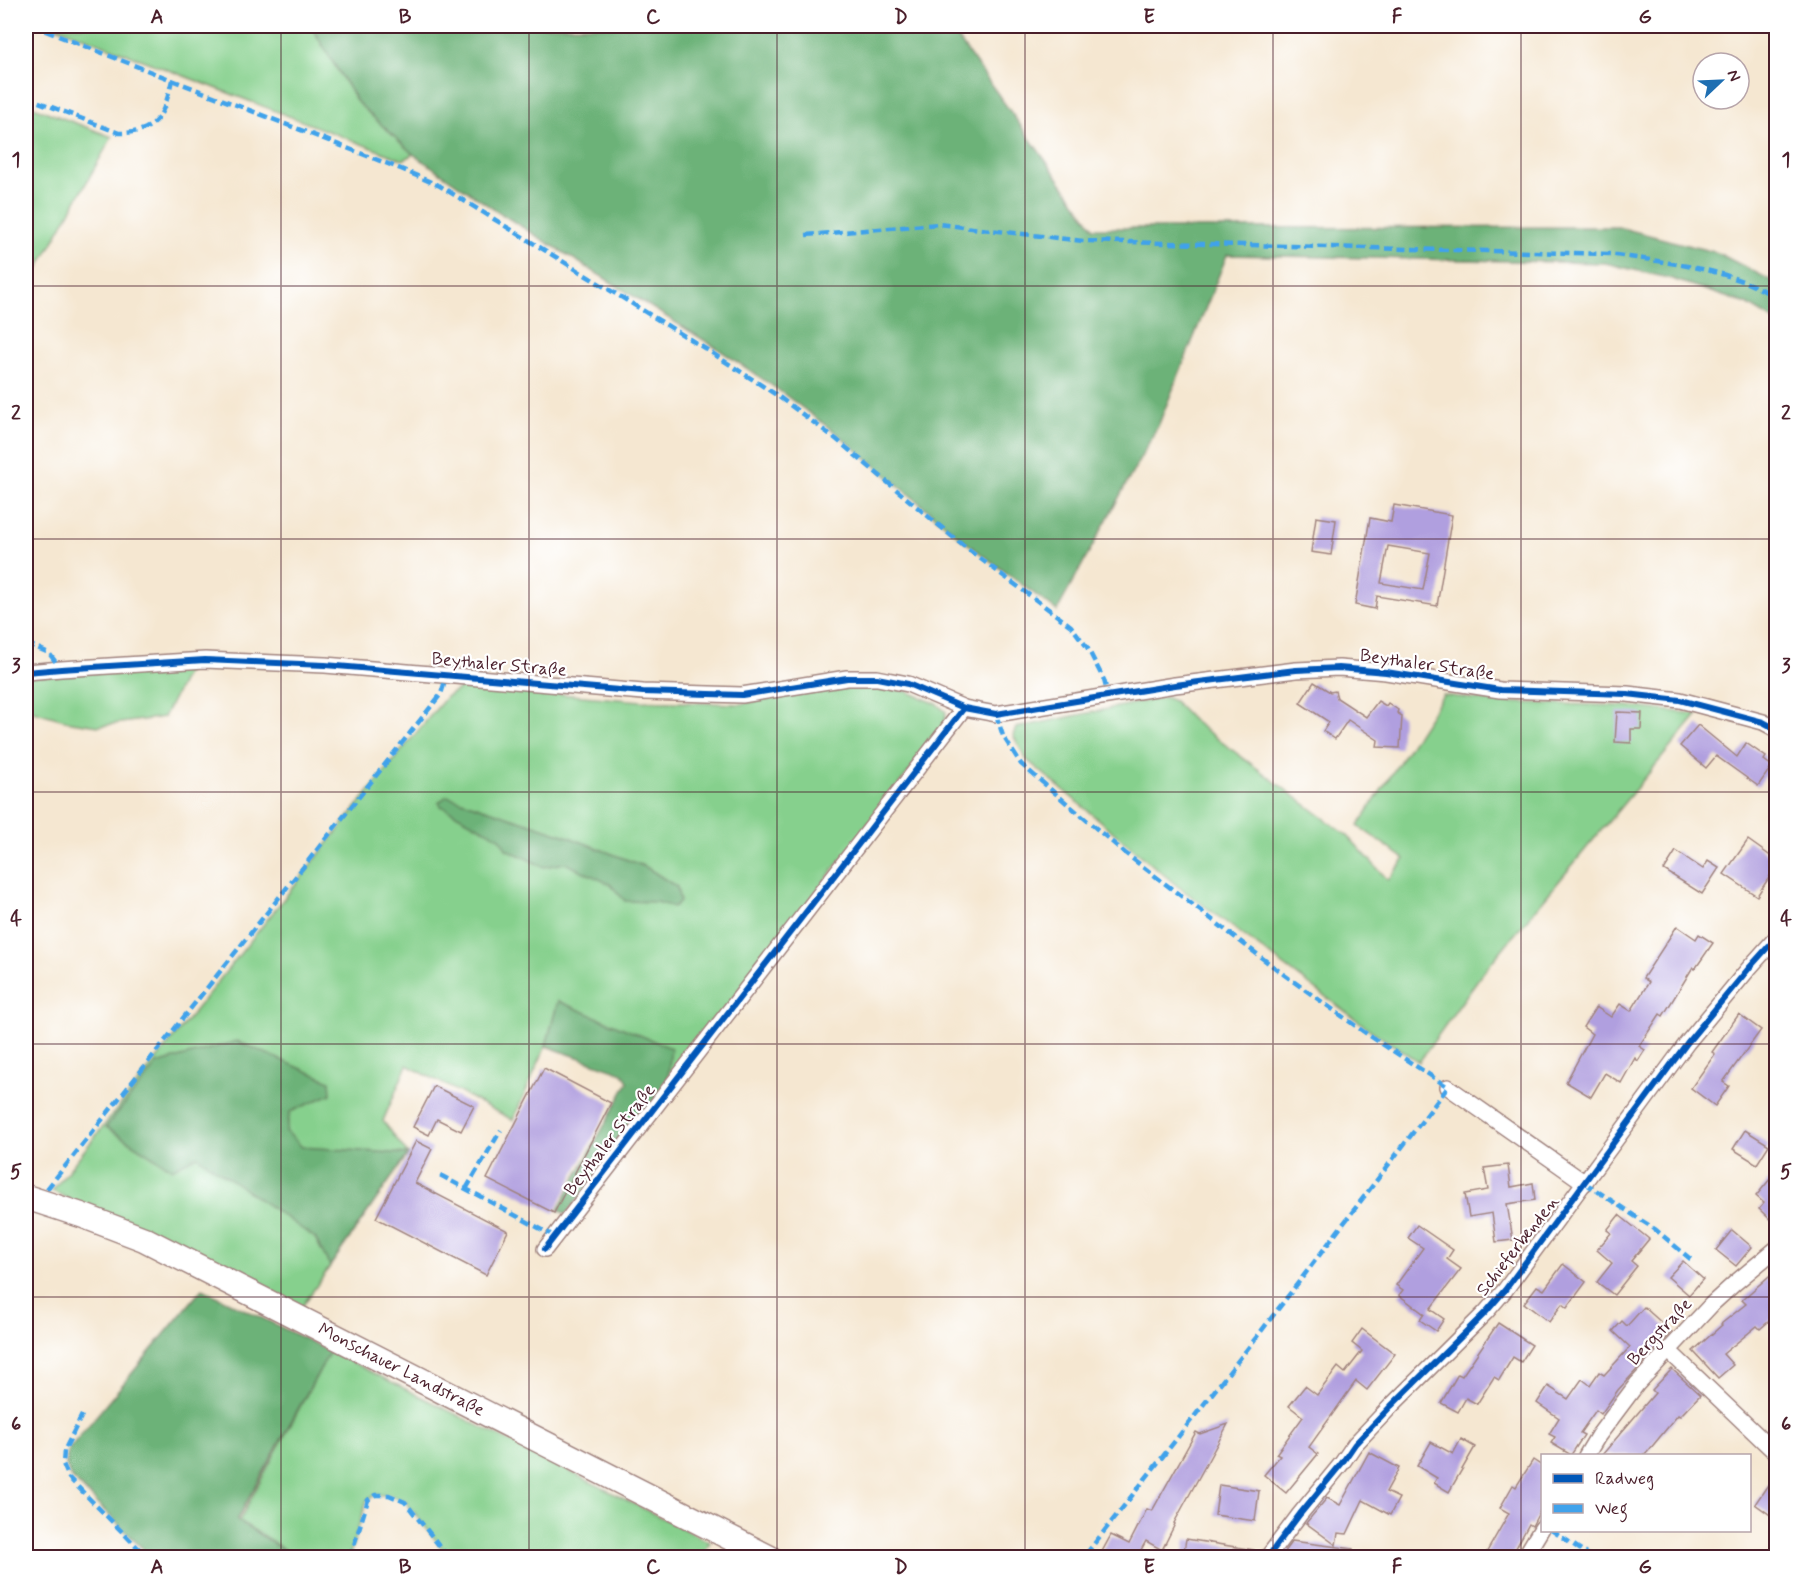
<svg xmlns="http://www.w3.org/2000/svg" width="1802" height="1583" viewBox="0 0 1802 1583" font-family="Mynerve,sans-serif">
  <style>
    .green { fill: #86d08d; stroke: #68785c; stroke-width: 1.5 }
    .forest { fill: #6cb278; stroke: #5b6852; stroke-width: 1.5 }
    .building { fill: #b09fdf; fill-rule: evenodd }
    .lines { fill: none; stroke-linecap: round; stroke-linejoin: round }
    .minor-casing { stroke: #a0837e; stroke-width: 18 }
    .primary-casing { stroke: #a0837e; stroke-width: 27 }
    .minor { stroke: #fff; stroke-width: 15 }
    .primary { stroke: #fff; stroke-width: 24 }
    .quiet { stroke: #40a2eb; stroke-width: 4.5; stroke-dasharray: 9 4.5; stroke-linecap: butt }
    .cycleway-casing { stroke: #fff; stroke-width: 10 }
    .cycleway { stroke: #0057b8; stroke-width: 6 }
    .grid { fill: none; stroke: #4a1f2b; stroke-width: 1.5; stroke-opacity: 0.55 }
    .labels { text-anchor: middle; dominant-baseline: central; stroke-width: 4.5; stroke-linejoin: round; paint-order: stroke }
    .street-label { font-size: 18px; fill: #4a1f2b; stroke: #fff }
    .neatline { fill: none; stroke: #4a1f2b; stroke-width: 2 }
    .grid-label { font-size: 20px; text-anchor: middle; font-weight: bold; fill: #4a1f2b }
  </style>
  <rect width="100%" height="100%" fill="#fff"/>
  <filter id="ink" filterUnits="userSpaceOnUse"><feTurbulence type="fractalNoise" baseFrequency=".0167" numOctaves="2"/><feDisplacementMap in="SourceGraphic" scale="12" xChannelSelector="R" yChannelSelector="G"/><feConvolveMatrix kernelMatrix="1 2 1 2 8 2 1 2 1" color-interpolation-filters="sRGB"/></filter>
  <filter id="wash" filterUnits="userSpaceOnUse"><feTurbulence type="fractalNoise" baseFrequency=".008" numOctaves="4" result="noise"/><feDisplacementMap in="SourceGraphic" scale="24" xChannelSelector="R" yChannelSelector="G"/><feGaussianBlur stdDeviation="1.35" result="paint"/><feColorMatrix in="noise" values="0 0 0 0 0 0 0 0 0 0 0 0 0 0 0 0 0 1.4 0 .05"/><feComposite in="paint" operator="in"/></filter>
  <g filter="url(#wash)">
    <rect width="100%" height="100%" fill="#f5e7d1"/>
    <g class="green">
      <path d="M54,26H311L357,102L413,154L403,160Z"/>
      <path d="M26,104L112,137L26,290Z"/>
      <path d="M190,666L164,717L99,726L71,722L26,709V677Z"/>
      <path d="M464,686L642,701L740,704L846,686H876L906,691L937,704L946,712L944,726L667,1085L558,1001L546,1046L513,1120L407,1065L383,1121L408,1154L299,1311L52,1191L401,751L447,696Z"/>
      <path d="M1443,695L1498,702L1626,706L1698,714L1481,975L1419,1062L1370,1030L1175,884L1026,759L1013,735L1016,728L1165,697L1174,701L1192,720L1348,836L1388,880L1405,859L1358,826Z"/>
      <path d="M330,1351L710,1542L702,1557H449L405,1501L389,1495H375L367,1500L349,1557H297L239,1521Z"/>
    </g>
    <g class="forest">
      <path d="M311,26H949L1094,228L1618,227L1718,253L1776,283V322L1747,304L1672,279L1605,263L1227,255L1159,424L1057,611L968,544L840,436L777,389L715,347L495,210L413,154L357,102Z"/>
      <path d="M447,796L561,834L646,867L677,887L680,902L673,907L657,902L625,901L610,884L565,863L544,867L506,849L500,838L441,806L439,802Z"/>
      <path d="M558,1001L671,1048L667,1085L566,1214L558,1210L628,1082L623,1073L546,1046Z"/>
      <path d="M237,1041L330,1081L331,1094L290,1112L286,1131L302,1147L408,1154L330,1266L315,1238L197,1156L172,1169L106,1127L157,1064Z"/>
      <path d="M202,1289L330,1351L237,1520L295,1557H151L71,1477L66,1465L68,1450Z"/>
    </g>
    <g id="blocks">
      <g class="building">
        <path d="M1394,505L1452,515L1437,606L1377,596L1375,609L1355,605L1370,518L1391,522ZM1388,546L1430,553L1423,590L1381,583Z"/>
        <path d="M1316,517L1336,520L1331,555L1311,552Z"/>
        <path d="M1314,682L1330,692L1335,691L1337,698L1366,717L1378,701L1386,706L1388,703L1398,710L1397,713L1402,716L1400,748L1377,747L1378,740L1348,720L1335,739L1323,731L1329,722L1300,703Z"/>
        <path d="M1617,712L1642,713L1641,729H1631V743L1615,742Z"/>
        <path d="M1698,725L1737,757L1746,743L1766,757L1764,760L1772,766L1758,786L1716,756L1706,768L1680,746Z"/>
        <path d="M1748,840L1776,860V867L1757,896L1724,874Z"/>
        <path d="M1676,851L1703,869L1708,861L1719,868L1702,894L1664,870Z"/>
        <path d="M1677,926L1696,939L1699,934L1713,943L1695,969L1693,967L1663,1016L1660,1014L1639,1046L1645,1050L1638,1061L1635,1058L1621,1083L1605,1073L1591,1097L1566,1082L1592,1034L1583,1027L1596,1007L1611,1017L1620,1004L1631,1011L1649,982L1643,978Z"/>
        <path d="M1739,1014L1761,1030L1723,1082L1729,1086L1715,1106L1691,1088L1715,1054L1712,1052Z"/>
        <path d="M544,1068L611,1103L554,1213L487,1179Z"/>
        <path d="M434,1086L474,1106L461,1131L437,1119L429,1135L413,1127Z"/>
        <path d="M1745,1130L1769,1145L1757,1164L1733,1149Z"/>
        <path d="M416,1141L432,1149L415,1183L508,1231L486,1275L376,1218Z"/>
        <path d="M1508,1165L1511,1187L1533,1183L1535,1200L1507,1204L1513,1240L1496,1242L1492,1213L1469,1217L1465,1194L1488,1190L1484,1168Z"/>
        <path d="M1776,1172V1225L1759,1209L1764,1203L1756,1196Z"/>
        <path d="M1619,1215L1649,1239L1631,1261L1637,1266L1614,1295L1597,1282L1612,1263L1597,1250L1611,1233L1607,1230Z"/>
        <path d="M1417,1225L1453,1250L1447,1259L1461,1269L1430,1309L1444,1319L1436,1331L1420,1320L1424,1314L1399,1295L1403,1290L1396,1285L1423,1248L1408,1238Z"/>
        <path d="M1732,1230L1752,1247L1736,1266L1716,1250Z"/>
        <path d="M1683,1261L1703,1279L1689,1295L1668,1277Z"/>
        <path d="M1563,1264L1586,1282L1567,1308L1562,1304L1549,1322L1524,1303L1537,1286L1544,1290Z"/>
        <path d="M1776,1270V1315L1760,1329L1757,1326L1723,1354L1733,1365L1718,1378L1693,1351L1722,1325L1721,1324L1746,1304L1742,1300Z"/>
        <path d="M1644,1307L1672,1332L1618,1390L1601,1414L1596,1410L1580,1433L1584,1435L1571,1455L1551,1443L1555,1437L1549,1434L1559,1418L1537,1403L1548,1386L1568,1399L1582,1379L1590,1385L1599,1372L1604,1375L1630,1347L1613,1331L1622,1321L1627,1326Z"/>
        <path d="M1498,1323L1532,1345L1521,1362L1513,1357L1499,1380L1494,1377L1477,1404L1466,1398L1458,1412L1441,1403L1458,1374L1462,1376Z"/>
        <path d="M1362,1329L1395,1354L1367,1390L1356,1381L1309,1447L1318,1454L1286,1493L1264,1475L1280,1456L1276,1454L1303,1417L1289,1406L1305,1386L1317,1395L1338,1367L1345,1373L1362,1351L1352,1343Z"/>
        <path d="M1672,1369L1700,1395L1680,1416L1678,1415L1645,1455H1602L1655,1393L1652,1390Z"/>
        <path d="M1228,1424L1174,1523L1175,1524L1162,1550L1146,1541L1141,1550L1155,1557H1099L1111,1535L1129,1544L1147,1509L1152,1511L1196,1432L1200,1434Z"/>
        <path d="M1461,1439L1475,1447L1449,1492L1434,1483L1437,1478L1417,1466L1431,1442L1453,1454Z"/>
        <path d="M1369,1452L1399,1468L1386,1492L1399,1498L1390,1515L1363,1500L1347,1534L1338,1533L1336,1545L1306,1523L1327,1498L1340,1505Z"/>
        <path d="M1533,1460L1542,1466V1507L1532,1526L1529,1524L1511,1557H1484L1509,1513L1500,1508L1513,1485L1516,1487Z"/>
        <path d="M1776,1473V1519L1755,1504Z"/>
        <path d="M1219,1485L1259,1491L1255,1521L1215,1515Z"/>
        <path d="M1186,1539L1254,1550V1557H1183Z"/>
        <path d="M1292,1541L1353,1549L1352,1557H1285L1286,1549Z"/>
      </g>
    </g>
  </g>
  <g filter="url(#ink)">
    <use href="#blocks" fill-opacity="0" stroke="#a0837e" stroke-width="1.5"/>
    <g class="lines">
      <defs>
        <g id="minor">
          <path d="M26,672L61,669L205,660L325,665L643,692L742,695L847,678H877L908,684L964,708L996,714L1175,685L1296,670L1339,668L1386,672L1500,690L1627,694L1680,700L1763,722L1776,729"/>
          <path d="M1448,1087L1585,1183"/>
          <path d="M545,1249L964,708"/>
          <path d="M1669,1351L1776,1453"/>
          <path d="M1586,1456L1598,1436L1637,1384L1713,1303L1735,1283L1776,1249"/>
          <path d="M1267,1558L1300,1514L1342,1463L1355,1444L1391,1406L1486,1312L1505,1290L1687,1043L1750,967L1776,938"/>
          <path d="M1524,1558L1542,1528"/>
        </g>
        <g id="primary">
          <path id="s1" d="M26,1197L81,1215L144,1239L770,1558"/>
        </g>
      </defs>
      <use href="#minor" class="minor-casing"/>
      <use href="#primary" class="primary-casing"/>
      <use href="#minor" class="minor"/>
      <use href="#primary" class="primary"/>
      <g class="quiet">
        <path d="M33,26L401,169L440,186L709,351L775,394L836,439L966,548L1071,626L1087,647L1104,680L1108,695"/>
        <path d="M26,97L119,133C158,133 164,114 172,80"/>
        <path d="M806,235L938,224L1083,241L1610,254C1666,263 1728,267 1776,298"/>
        <path d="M26,643L49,653L61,669"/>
        <path d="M996,714L1003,736L1021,764L1125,853L1283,974L1367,1034L1448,1087L1259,1334L1083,1558"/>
        <path d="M440,1175L554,1236"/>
        <path d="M1585,1183L1656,1230L1694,1262"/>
        <path d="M47,1189L441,694L447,675"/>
        <path d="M466,1189L501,1130"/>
        <path d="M82,1415L64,1451L63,1464L69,1478L148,1558"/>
        <path d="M1551,1530L1593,1558"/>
        <path d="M350,1558L368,1500L375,1495H389L405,1502L449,1558"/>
      </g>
      <defs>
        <g id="cycleway">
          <path d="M26,672L61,669L205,660L325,665L643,692L742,695L847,678H877L908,684L964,708L996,714L1175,685L1296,670L1339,668L1386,672L1500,690L1627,694L1680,700L1763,722L1776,729"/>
          <path d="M545,1249L964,708"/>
          <path d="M1267,1558L1300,1514L1342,1463L1355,1444L1391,1406L1486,1312L1505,1290L1687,1043L1750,967L1776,938"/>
        </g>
      </defs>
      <use href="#cycleway" class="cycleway-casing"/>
      <use href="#cycleway" class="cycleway"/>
    </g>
  </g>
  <path class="grid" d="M281,26V1558M529,26V1558M777,26V1558M1025,26V1558M1273,26V1558M1521,26V1558M26,286H1776M26,539H1776M26,792H1776M26,1044H1776M26,1297H1776"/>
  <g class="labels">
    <g class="street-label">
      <text transform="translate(499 665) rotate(5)">Beythaler Straße</text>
      <text transform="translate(1427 665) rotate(8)">Beythaler Straße</text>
      <text transform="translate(610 1140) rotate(-52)">Beythaler Straße</text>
      <text transform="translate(1518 1246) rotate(-52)">Schieferbenden</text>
      <text transform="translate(1660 1332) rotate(-47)">Bergstraße</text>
      <text stroke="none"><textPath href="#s1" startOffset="414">Monschauer Landstraße</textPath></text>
    </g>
  </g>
  <rect width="1802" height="1583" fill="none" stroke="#fff" stroke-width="66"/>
  <rect x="1541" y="1454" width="210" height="78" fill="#ffffff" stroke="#b7a5aa" stroke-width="1.5"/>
  <rect x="1553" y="1474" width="30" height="9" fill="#0057b8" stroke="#b7a5aa" stroke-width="1.5"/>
  <text x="1595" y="1484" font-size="18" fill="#4a1f2b">Radweg</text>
  <rect x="1553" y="1504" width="30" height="9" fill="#40a2eb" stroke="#b7a5aa" stroke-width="1.5"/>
  <text x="1595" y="1514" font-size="18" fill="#4a1f2b">Weg</text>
  <g transform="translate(1721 81) rotate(67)"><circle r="28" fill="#ffffff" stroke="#b7a5aa" stroke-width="1.5"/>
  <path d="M0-4.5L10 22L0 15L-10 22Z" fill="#1f6fb2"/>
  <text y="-9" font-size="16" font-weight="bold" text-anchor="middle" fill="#4a1f2b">N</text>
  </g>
  <rect x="33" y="33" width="1736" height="1517" class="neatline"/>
  <g class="grid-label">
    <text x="157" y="23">A</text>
    <text x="405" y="23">B</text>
    <text x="653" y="23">C</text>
    <text x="901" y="23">D</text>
    <text x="1149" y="23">E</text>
    <text x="1397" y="23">F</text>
    <text x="1645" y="23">G</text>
    <text x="16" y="166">1</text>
    <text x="1786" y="166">1</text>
    <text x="16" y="419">2</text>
    <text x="1786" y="419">2</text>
    <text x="16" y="672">3</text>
    <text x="1786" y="672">3</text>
    <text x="16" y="925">4</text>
    <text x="1786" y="925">4</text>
    <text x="16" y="1178">5</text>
    <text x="1786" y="1178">5</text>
    <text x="16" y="1430">6</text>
    <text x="1786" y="1430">6</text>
    <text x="157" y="1573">A</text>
    <text x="405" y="1573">B</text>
    <text x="653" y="1573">C</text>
    <text x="901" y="1573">D</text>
    <text x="1149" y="1573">E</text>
    <text x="1397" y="1573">F</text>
    <text x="1645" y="1573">G</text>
  </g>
</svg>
